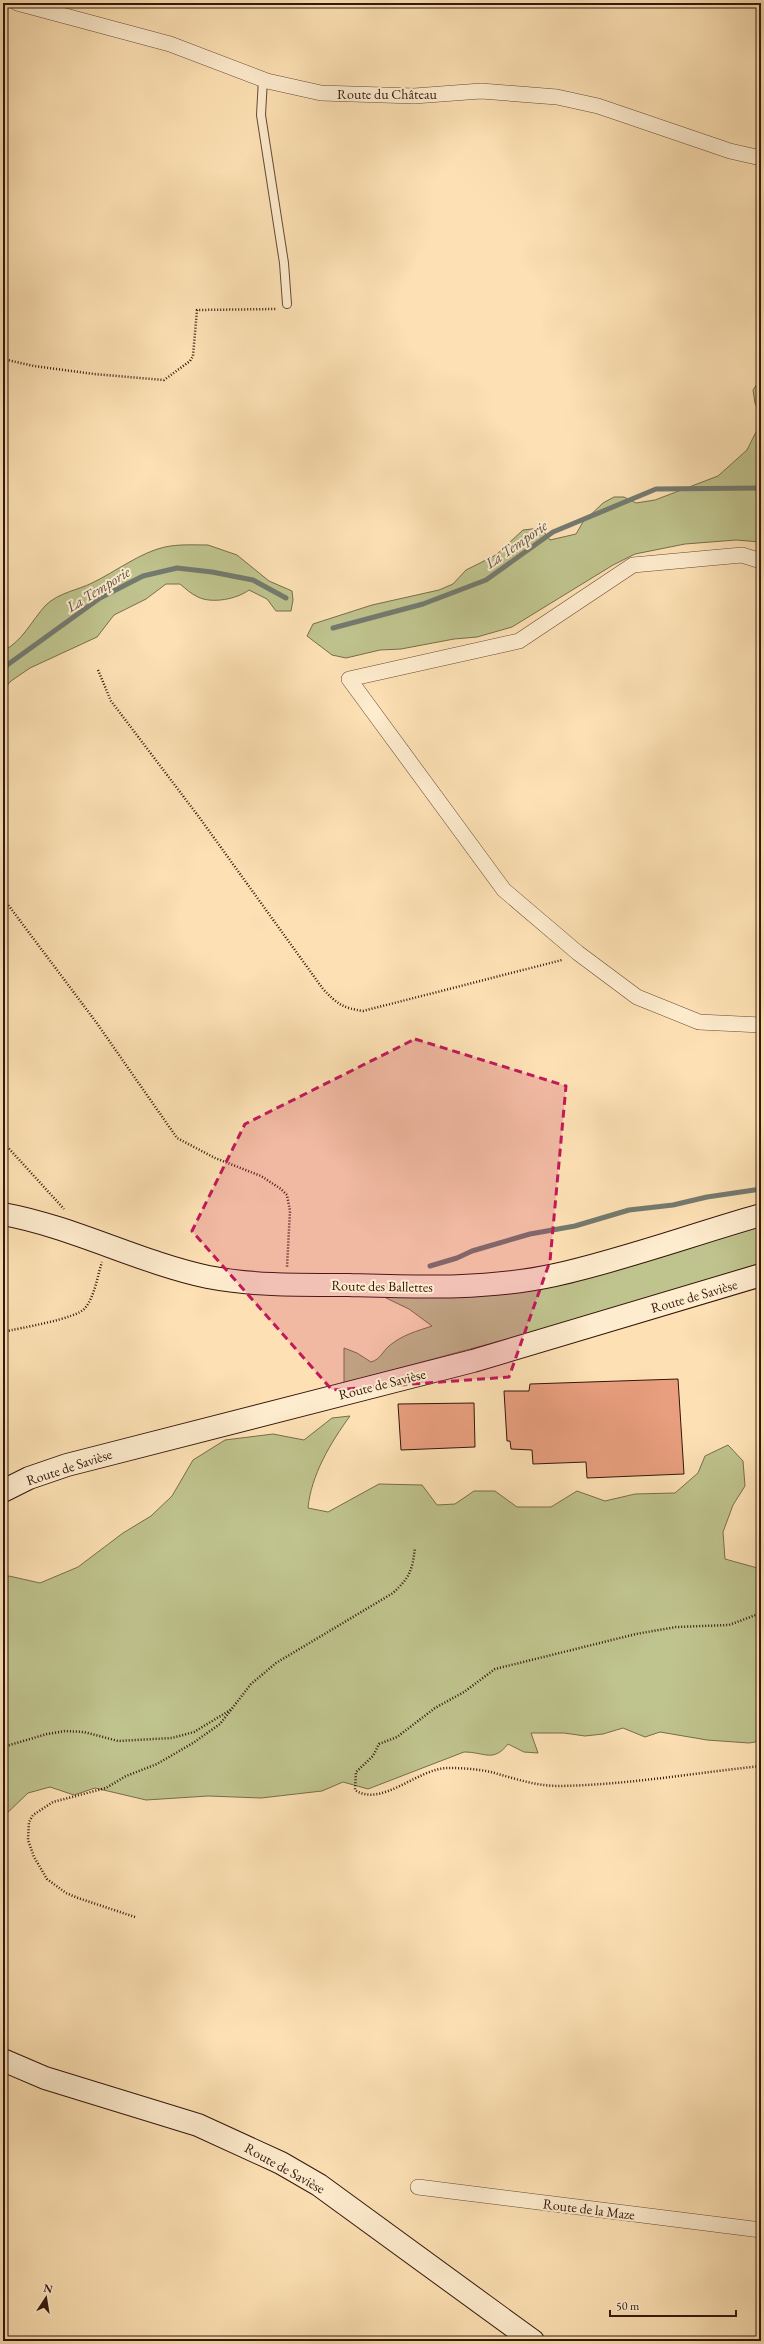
<svg xmlns="http://www.w3.org/2000/svg" width="764" height="2344" viewBox="0 0 764 2344" font-family="'EB Garamond',serif">
  <style>
    .green { fill: #bfc38d; stroke: #796c4c }
    .lines { fill: none; stroke-linecap: round; stroke-linejoin: round }
    .stream { stroke: #747a6f; stroke-width: 5 }
    .building { fill: #e99f7f; stroke: #33160b }
    .lane-casing { stroke: #664935; stroke-width: 10 }
    .street-casing { stroke: #664935; stroke-width: 16 }
    .secondary-casing { stroke: #33160b; stroke-width: 24 }
    .path { stroke: #33160b; stroke-width: 2.5; stroke-dasharray: 1 2; stroke-linecap: butt }
    .lane { stroke: #feecce; stroke-width: 8 }
    .street { stroke: #feecce; stroke-width: 15 }
    .secondary { stroke: #feecce; stroke-width: 22 }
    .marked { fill: #c2185b; fill-opacity: 0.2; stroke: #c2185b; stroke-width: 3; stroke-dasharray: 8 5; stroke-linejoin: round }
    .labels { text-anchor: middle; dominant-baseline: central; stroke-width: 4; stroke-linejoin: round; paint-order: stroke }
    .street-label { font-size: 14px; fill: #33160b; stroke: #feecce }
    .water-label { font-size: 15px; font-style: italic; fill: #595045; stroke: #feecce }
  </style>
  <rect width="100%" height="100%" fill="#fde1b4"/>
  <filter id="stains"><feTurbulence type="fractalNoise" baseFrequency=".005" numOctaves="4"/><feColorMatrix values="0 0 0 0 .2 0 0 0 0 .09 0 0 0 0 .02 0 0 0 .5 -.17"/></filter>
  <radialGradient id="worn" r=".72"><stop offset=".6" stop-color="#630" stop-opacity="0"/><stop offset="1" stop-color="#630" stop-opacity=".3"/></radialGradient>
  <g class="green">
    <path d="M761,378V417L755,403L753,390Z"/>
    <path d="M761,422V542L736,540L685,544L635,554L613,565L512,627L477,637L454,639L401,649L380,650L346,658L332,655L307,636L313,624L372,605L439,590L453,584L466,570L496,555L523,530L541,528L550,540L576,534L583,522L603,503L614,497H624L636,503L655,500L718,476L747,450Z"/>
    <path d="M208,545L237,555L269,581L292,591L293,600L291,611H276L267,599L249,590C237,599 212,604 198,597C191,594 185,588 180,584H166L146,599L114,615L97,637L30,668L11,681L3,690V651C23,641 31,621 46,605C58,593 78,590 92,583C115,572 141,552 165,547C179,544 194,545 208,545Z"/>
    <path d="M761,1222V1263L563,1324L344,1383V1348L357,1353L371,1362C381,1359 382,1352 389,1346C402,1335 417,1331 432,1326L409,1309L386,1298Z"/>
    <path d="M350,1416C331,1442 311,1475 308,1508L328,1512L379,1484L422,1485L437,1505L455,1504L474,1491H495L517,1507H551L577,1491L605,1501L635,1494L675,1493L698,1473L705,1456L728,1445L743,1461L745,1486L733,1505L723,1532L725,1559L761,1569V1741L749,1743L707,1740L660,1732L645,1737L623,1728L603,1734L585,1736L564,1733H531L538,1753L524,1752L508,1744C493,1763 485,1752 464,1752L368,1789L343,1782L322,1791L261,1798L208,1796L146,1800L95,1788L74,1795L50,1787L28,1793L3,1817V1579L9,1576L40,1583L78,1567L123,1533L151,1516L172,1496L193,1460L225,1440L273,1434L304,1440L332,1418Z"/>
  </g>
  <g class="lines">
    <g class="stream">
      <path d="M333,628L423,604L486,580L553,532L656,489L761,488"/>
      <path d="M3,668L100,598L143,576L177,568L212,572L253,580L286,598"/>
      <path d="M430,1266L457,1258L472,1251L530,1234L575,1226L629,1210L673,1205L707,1197L761,1189"/>
    </g>
  </g>
  <g class="building">
    <path d="M678,1379L684,1474L587,1478L586,1462L533,1464L532,1450L511,1449L510,1441H507L504,1391H529L530,1384Z"/>
    <path d="M474,1403L475,1447L401,1450L398,1404Z"/>
  </g>
  <g class="lines">
    <defs>
      <path id="lane" d="M263,79L261,115L284,263L287,304"/>
      <g id="street">
        <path d="M17,3L170,44L267,81L321,93L414,96L481,91L557,97L598,106L730,151L761,158"/>
        <path d="M761,561L742,555L633,565L519,641L349,679L504,890L578,953L637,997L699,1022L761,1025"/>
        <path d="M418,2187L761,2230"/>
      </g>
      <g id="secondary">
        <path d="M3,1214C74,1227 138,1262 208,1277C255,1286 302,1285 349,1285C417,1287 487,1290 555,1275C623,1260 694,1234 761,1215"/>
        <path d="M3,1491L29,1478L67,1465L473,1361L761,1275"/>
        <path d="M3,2060L45,2078L198,2125L281,2163L319,2185L533,2341"/>
      </g>
    </defs>
    <use href="#lane" class="lane-casing"/>
    <use href="#street" class="street-casing"/>
    <use href="#secondary" class="secondary-casing"/>
    <g class="path">
      <path d="M3,359L34,366L94,374L164,380L190,361L193,356L197,310L276,309"/>
      <path d="M98,670L111,701L199,817L323,989C337,1004 343,1008 363,1011L562,960"/>
      <path d="M3,898L96,1022L177,1138L215,1158L261,1176L281,1189L287,1195L290,1211L287,1267"/>
      <path d="M3,1142L64,1209"/>
      <path d="M3,1332C19,1328 77,1319 85,1308C95,1296 97,1277 102,1262"/>
      <path d="M761,1613L729,1625L676,1627L636,1634L495,1669L464,1692L435,1708L397,1737L379,1744L373,1756L356,1772L355,1790C382,1808 418,1768 448,1768C462,1768 477,1769 491,1772C513,1778 535,1786 559,1786C626,1785 694,1773 761,1766"/>
      <path d="M3,1747L47,1734L65,1731L84,1732L118,1741L172,1738L194,1732L232,1709"/>
      <path d="M135,1917L78,1898L66,1893L47,1879L34,1857L28,1840L29,1822L33,1815L53,1802L106,1788L126,1776L157,1764L193,1743L220,1724L251,1684L276,1663L393,1593C410,1577 412,1571 415,1548"/>
    </g>
    <use href="#lane" class="lane"/>
    <use href="#street" class="street"/>
    <use href="#secondary" class="secondary"/>
  </g>
  <path class="marked" d="M415,1039L566,1086L550,1261L509,1377L332,1390L192,1231L245,1124Z"/>
  <g class="labels">
    <g class="street-label">
      <text x="387" y="94">Route du Château</text>
      <text transform="translate(382 1286) rotate(1)">Route des Ballettes</text>
      <text transform="translate(694 1296) rotate(-16)">Route de Savièse</text>
      <text transform="translate(382 1384) rotate(-14)">Route de Savièse</text>
      <text transform="translate(69 1467) rotate(-18)">Route de Savièse</text>
      <text transform="translate(285 2168) rotate(29)">Route de Savièse</text>
      <text transform="translate(589 2209) rotate(7)">Route de la Maze</text>
    </g>
    <g class="water-label">
      <text transform="translate(516 544) rotate(-35)">La Temporie</text>
      <text transform="translate(98 589) rotate(-32)">La Temporie</text>
    </g>
  </g>
  <rect width="764" height="2344" fill="none" stroke="#fde1b4" stroke-width="16"/>
  <rect x="4" y="4" width="756" height="2336" fill="none" stroke="#33160b" stroke-width="2"/>
  <rect x="8" y="8" width="748" height="2328" fill="none" stroke="#33160b"/>
  <g transform="translate(46 2298) rotate(12)" stroke="#feecce" stroke-width="3" paint-order="stroke">
  <path d="M0-3L7 15L0 10L-7 15Z" fill="#33160b"/>
  <text y="-6" font-size="11" font-weight="bold" text-anchor="middle" fill="#33160b">N</text>
  </g>
  <path d="M610 2310v6h126v-6" fill="none" stroke="#33160b" stroke-width="2"/>
  <text x="616" y="2310" font-size="12" fill="#33160b" stroke="#feecce" stroke-width="3" paint-order="stroke">50 m</text>
  <rect width="100%" height="100%" filter="url(#stains)"/>
  <rect width="100%" height="100%" fill="url(#worn)"/>
</svg>
